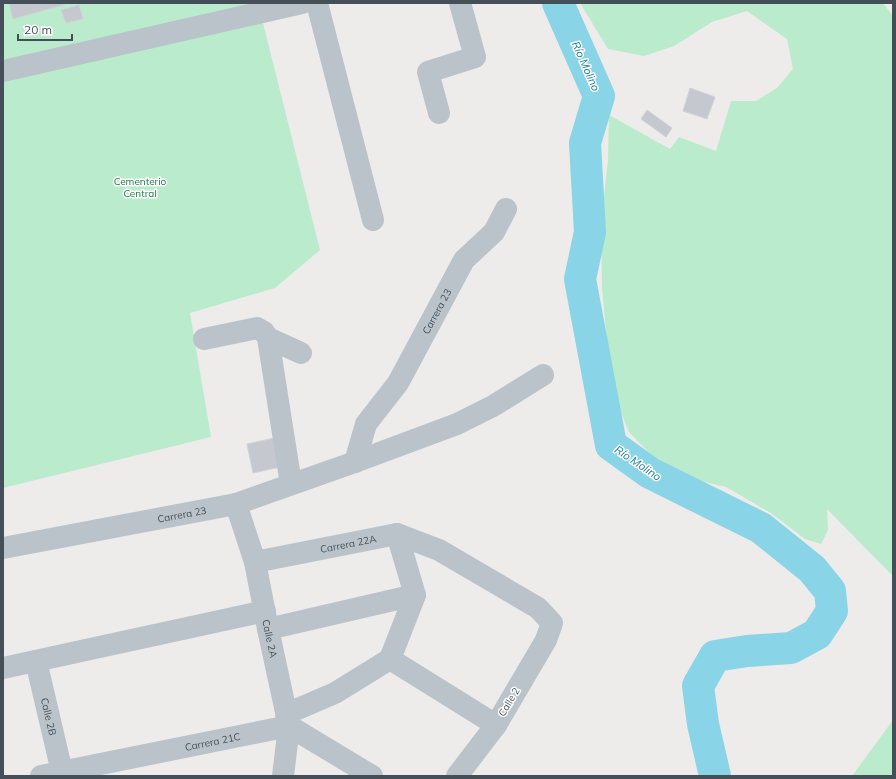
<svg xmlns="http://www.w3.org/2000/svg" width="896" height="779" viewBox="0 0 896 779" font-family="Mulish,sans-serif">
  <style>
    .green { fill: #baebcc }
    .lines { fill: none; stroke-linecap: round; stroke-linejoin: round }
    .river { stroke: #89d4e6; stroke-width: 32 }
    .building { fill: #c5c8ce; stroke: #cfd2d7 }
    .minor { stroke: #bac3ca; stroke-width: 22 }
    .labels { text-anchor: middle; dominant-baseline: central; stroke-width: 3; stroke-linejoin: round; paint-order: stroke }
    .park-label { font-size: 10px; fill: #1b7345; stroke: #fff }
    .street-label { font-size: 10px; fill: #454f57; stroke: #fff }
    .water-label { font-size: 11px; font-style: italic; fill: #137c94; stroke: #fff }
  </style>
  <rect width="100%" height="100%" fill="#eeebeb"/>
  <g class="green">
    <path d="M3,3H259L3,60Z"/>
    <path d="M580,3H883L893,16V576L827,509L828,530L821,544L805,539L771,513L726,487L688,478L658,462L629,432L616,400L607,340L602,288L601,224L608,160L609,115L670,149L679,137L716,151L731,101H756L777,88L793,69L787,39L747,11L712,22L674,46L644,56L608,49Z"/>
    <path d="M262,19L320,250L275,288L190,313L211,437L3,488V80Z"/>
    <path d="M893,720V776H852Z"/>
  </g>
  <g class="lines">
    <path class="river" d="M558,3L599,96L585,143L590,232L580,279L611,445L650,473L761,528L812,569L830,591L832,611L817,634L791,648L747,651L715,656L698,686L703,724L715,776"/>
  </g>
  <g class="building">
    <path d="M9,3H70L13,19Z"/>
    <path d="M79,5L83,19L66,23L61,10Z"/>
    <path d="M690,88L715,97L707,119L683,111Z"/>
    <path d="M647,110L672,128L666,137L641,119Z"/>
    <path d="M279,437L285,466L253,473L247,444Z"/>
  </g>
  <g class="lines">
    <g class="minor">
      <path d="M317,3L373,220"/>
      <path d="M3,71L302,3"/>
      <path d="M439,113L428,72L475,57L460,3"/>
      <path d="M268,338L301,353"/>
      <path d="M204,339L257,328L264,332L268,338L291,484"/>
      <path id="s1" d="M355,462L366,424L398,383L464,260L494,232L506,209"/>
      <path id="s2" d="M236,504L255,562L268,629L289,726L283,776"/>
      <path id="s3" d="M3,548L236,504L355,462L457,424L493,406L543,375"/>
      <path id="s4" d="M255,562L397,534L439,550L538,608L552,623L546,640L496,725L457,776"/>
      <path d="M268,629L415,595"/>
      <path d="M390,659L496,725"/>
      <path id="s5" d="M36,661L62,772"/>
      <path d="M3,668L265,611"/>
      <path d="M286,714L335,693L390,659L415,595L397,534"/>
      <path id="s6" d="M41,776L289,726L372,776"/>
    </g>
  </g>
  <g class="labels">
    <g class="park-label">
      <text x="140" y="181">Cementerio<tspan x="140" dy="12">Central</tspan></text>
    </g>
    <g class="street-label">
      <text stroke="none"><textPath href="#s1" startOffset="173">Carrera 23</textPath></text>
      <text stroke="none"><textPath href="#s3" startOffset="182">Carrera 23</textPath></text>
      <text stroke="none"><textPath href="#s4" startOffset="95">Carrera 22A</textPath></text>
      <text stroke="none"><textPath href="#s2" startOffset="139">Calle 2A</textPath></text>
      <text transform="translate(509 702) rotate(-59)">Calle 2</text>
      <text stroke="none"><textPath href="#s5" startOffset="57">Calle 2B</textPath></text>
      <text stroke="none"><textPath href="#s6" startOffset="175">Carrera 21C</textPath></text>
    </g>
    <g class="water-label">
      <text transform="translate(586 66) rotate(66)">Río Molino</text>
      <text transform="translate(638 463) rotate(34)">Río Molino</text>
    </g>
  </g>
  <rect width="896" height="779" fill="none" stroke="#454f57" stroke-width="8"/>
  <path d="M18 34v6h54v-6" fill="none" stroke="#454f57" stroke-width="2"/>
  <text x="24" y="34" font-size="12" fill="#454f57" stroke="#ffffff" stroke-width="3" paint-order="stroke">20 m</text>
</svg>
